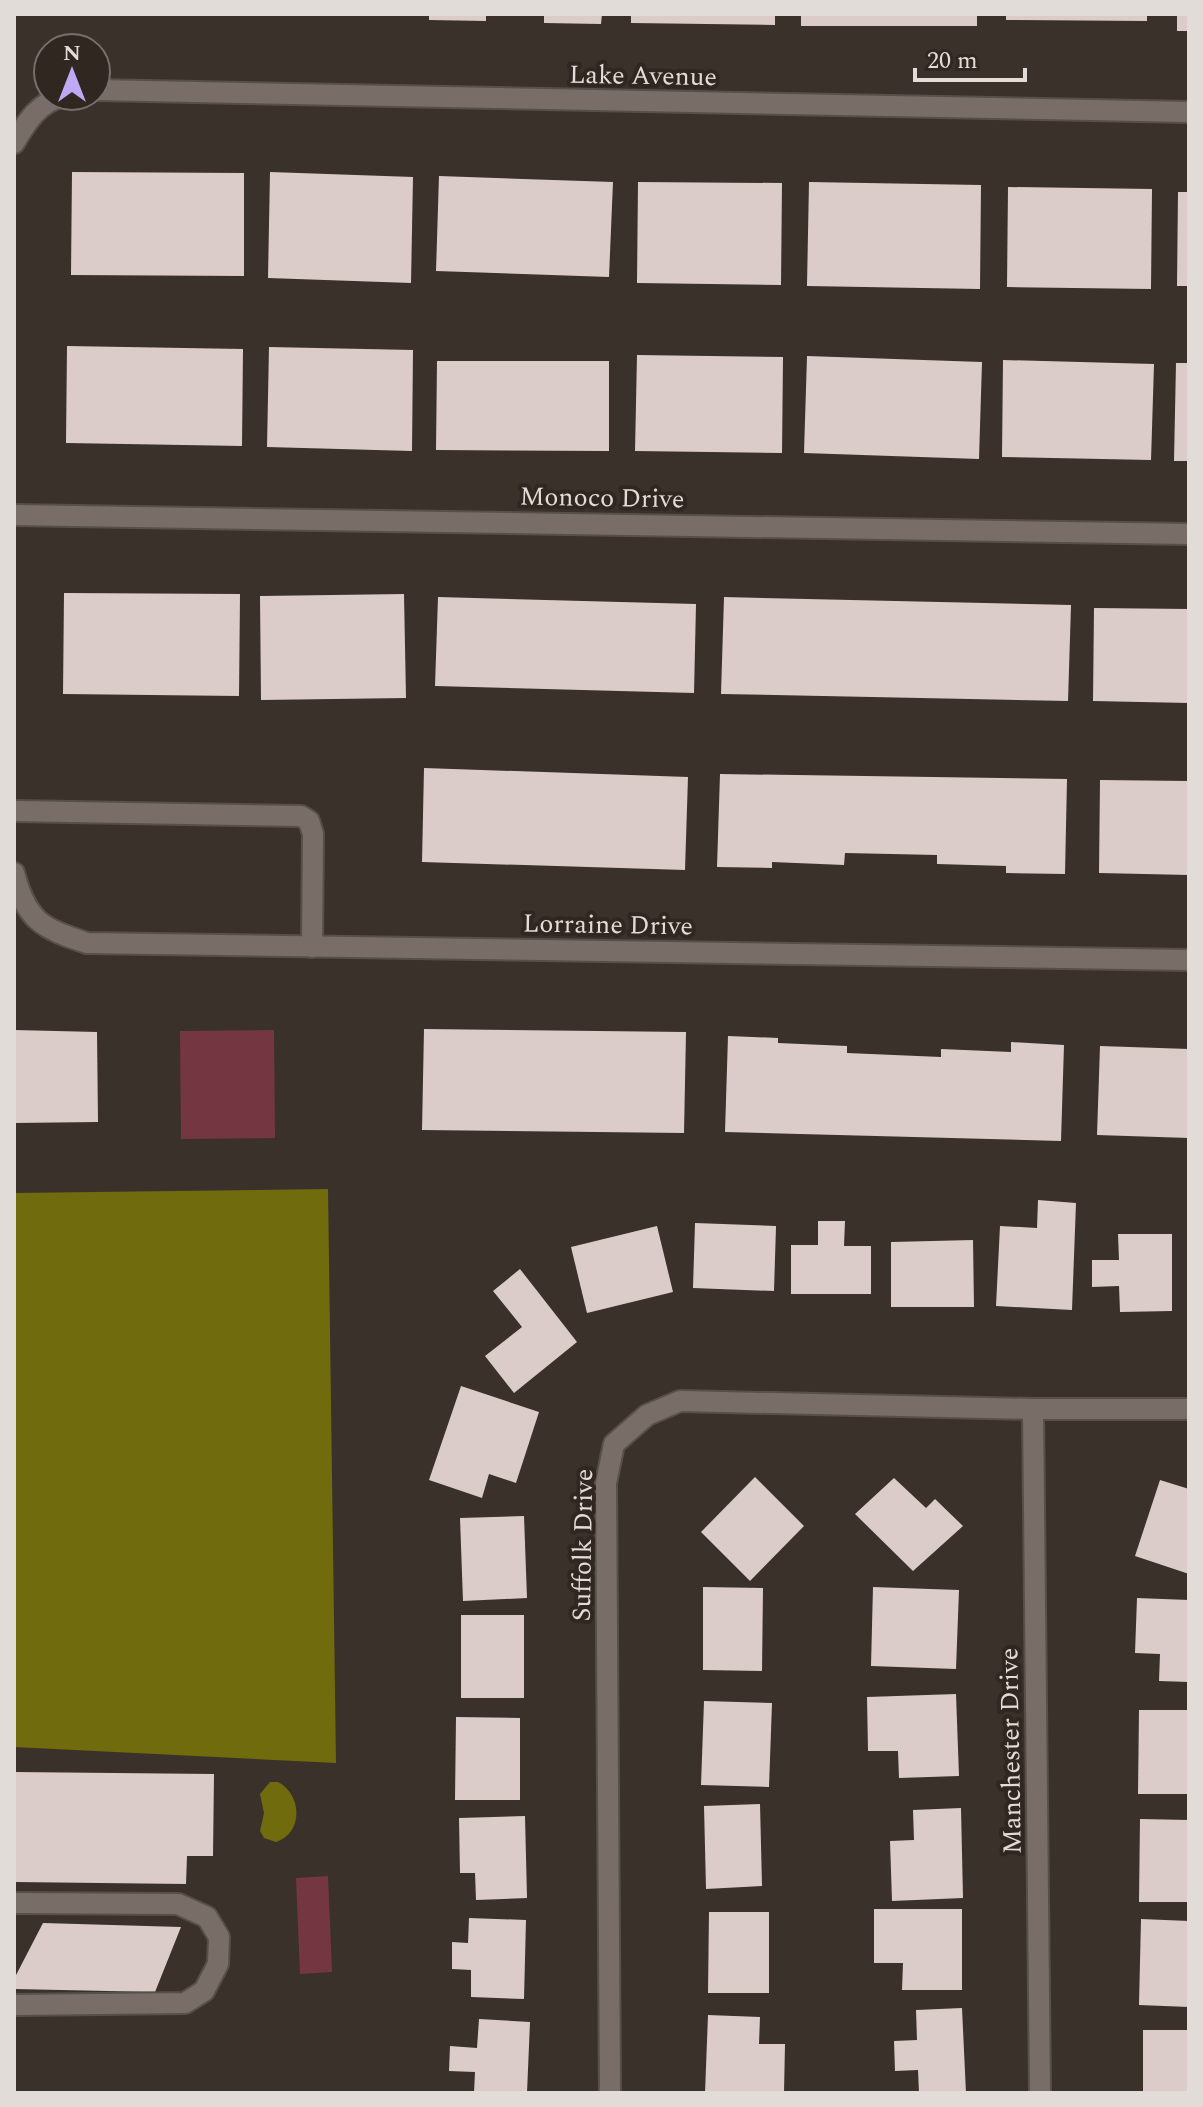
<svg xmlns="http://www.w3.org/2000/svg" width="1203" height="2107" viewBox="0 0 1203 2107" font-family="Spectral,serif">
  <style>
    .green { fill: #743742 }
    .water { fill: #706b0c }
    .building { fill: #dbccc9 }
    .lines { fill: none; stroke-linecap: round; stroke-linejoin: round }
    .minor-casing { stroke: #57504a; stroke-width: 24 }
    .minor { stroke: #796e67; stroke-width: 20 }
    .labels { text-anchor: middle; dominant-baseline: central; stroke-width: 8; stroke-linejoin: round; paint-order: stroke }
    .street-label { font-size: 26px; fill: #e2dcd8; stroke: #2f2720 }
  </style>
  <rect width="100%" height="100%" fill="#3a312a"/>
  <g class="green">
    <path d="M274,1030L275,1138L181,1139L180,1031Z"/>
    <path d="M328,1876L332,1972L300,1974L296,1878Z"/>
  </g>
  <g class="water">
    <path d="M328,1189L336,1763L14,1747V1193Z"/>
    <path d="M270,1782H278C302,1794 304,1833 276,1842L264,1838L260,1831L264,1813L260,1794Z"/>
  </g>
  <g class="building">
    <path d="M429,14H486V21L429,20Z"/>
    <path d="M544,14H602L601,24L544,23Z"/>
    <path d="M631,14H775V25L631,23Z"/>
    <rect x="801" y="14" width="176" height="12"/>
    <path d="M1006,14H1147V21L1006,20Z"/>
    <rect x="1177" y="14" width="12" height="17"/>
    <path d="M72,172L244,173V276L71,275Z"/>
    <path d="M270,172L413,177L411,283L268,278Z"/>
    <path d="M439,176L613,182L609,277L436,271Z"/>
    <path d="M638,182L782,183L781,285L637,283Z"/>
    <path d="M809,182L981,185L980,289L807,286Z"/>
    <path d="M1008,187L1152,189L1151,289L1007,287Z"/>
    <path d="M1178,192H1189V286H1177Z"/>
    <path d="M67,346L243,349L242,446L66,443Z"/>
    <path d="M269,347L413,350L412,451L267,447Z"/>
    <path d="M637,355L783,357L782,453L635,451Z"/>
    <path d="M807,356L982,362L979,459L804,453Z"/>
    <path d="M1003,360L1154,364L1151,460L1002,457Z"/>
    <path d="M437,361H609V451L436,450Z"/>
    <path d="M1176,363H1189V461H1174Z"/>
    <path d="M64,593L240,594L239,696L63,694Z"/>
    <path d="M404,594L406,698L261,700L260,596Z"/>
    <path d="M438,597L696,604L694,693L435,686Z"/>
    <path d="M724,597L1071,605L1068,701L721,694Z"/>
    <path d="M1094,608L1189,609V703L1093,701Z"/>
    <path d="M424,768L688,777L685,870L422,862Z"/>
    <path d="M720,774L1067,779L1065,874L1006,873V866L937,864V855L845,853L844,865L772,862V868L717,867Z"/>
    <path d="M1100,780L1189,781V875L1099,873Z"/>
    <path d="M424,1029L686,1032L684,1133L422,1130Z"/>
    <path d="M14,1030L97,1032L98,1122L14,1123Z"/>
    <path d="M728,1036L778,1038V1043L847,1046V1053L941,1057V1049L1011,1052V1042L1064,1045L1061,1141L725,1132Z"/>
    <path d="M1100,1046L1189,1049V1138L1097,1135Z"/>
    <path d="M1038,1200L1076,1203L1072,1310L996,1306L1000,1226L1037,1228Z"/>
    <path d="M818,1221H845L844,1246H871V1294H791V1245H818Z"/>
    <path d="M695,1223L776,1226L774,1291L693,1288Z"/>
    <path d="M657,1226L673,1292L587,1313L571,1247Z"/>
    <path d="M1118,1234H1172V1311L1120,1312L1119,1286L1092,1287V1260H1119Z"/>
    <path d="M973,1240L974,1307H891V1242Z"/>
    <path d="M520,1269L577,1342L514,1393L485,1356L522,1327L493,1291Z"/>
    <path d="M461,1386L539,1412L516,1483L489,1474L482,1498L429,1480Z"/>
    <path d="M755,1477L804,1526L750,1581L701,1532Z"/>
    <path d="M894,1478L926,1508L935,1499L963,1526L913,1571L855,1514Z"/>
    <path d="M1160,1480L1189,1489V1574L1135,1556Z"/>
    <path d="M524,1516L527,1598L463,1601L460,1518Z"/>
    <path d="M703,1587L763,1588L762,1671L703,1670Z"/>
    <path d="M873,1587L959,1590L956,1669L871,1666Z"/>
    <path d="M1137,1598L1189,1600V1682L1159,1681L1160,1654L1135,1653Z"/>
    <rect x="461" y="1615" width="63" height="83"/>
    <path d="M956,1694L959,1776L899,1778L898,1751H868L867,1697Z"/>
    <path d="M704,1701L772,1703L769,1787L701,1785Z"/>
    <path d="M1139,1710H1189V1794H1138Z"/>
    <path d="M456,1717L520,1718V1800H455Z"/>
    <path d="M14,1772L214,1774L213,1856H187L186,1884L14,1882Z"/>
    <path d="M760,1804L762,1886L706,1889L704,1806Z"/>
    <path d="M961,1808L963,1898L892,1901L890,1841L914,1840L913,1810Z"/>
    <path d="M525,1816L527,1898L476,1900L475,1873H460L459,1818Z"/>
    <path d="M1140,1819L1189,1820V1902H1139Z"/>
    <path d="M874,1909H962V1990H902L903,1963H874Z"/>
    <path d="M709,1912H769V1993H708Z"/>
    <path d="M469,1918L526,1920L524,1999L471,1997V1970L452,1969V1942L468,1943Z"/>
    <path d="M1141,1919L1189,1921V2007L1139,2005Z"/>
    <path d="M43,1923L181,1927L155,1992L14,1989V1979Z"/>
    <path d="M962,2008L966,2093H919L918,2070L895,2071L894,2041L917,2040L916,2010Z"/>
    <path d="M708,2015L760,2017L759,2044H785L784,2093H705Z"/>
    <path d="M479,2019L530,2022L527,2093H474L475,2072L449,2071L450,2046L477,2048Z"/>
    <rect x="1143" y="2030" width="46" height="63"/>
  </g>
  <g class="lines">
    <defs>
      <g id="minor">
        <path d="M96,90L1189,112"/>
        <path d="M14,143C26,123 39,101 65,96"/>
        <path d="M14,515L1189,534"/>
        <path d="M14,811L301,816L309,821L313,834L312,947"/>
        <path d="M14,873C27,921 41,928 87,943L1189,960"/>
        <path d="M1033,1409L1040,2093"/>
        <path d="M14,1903L178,1904L207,1917L219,1937L218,1964L204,1991L185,2003L14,2005"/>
        <path d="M610,2093L606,1483L614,1444L647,1415L680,1401L1033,1409H1189"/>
      </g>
    </defs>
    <use href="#minor" class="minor-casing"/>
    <use href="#minor" class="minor"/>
  </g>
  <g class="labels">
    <g class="street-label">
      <text transform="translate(643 76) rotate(1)">Lake Avenue</text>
      <text transform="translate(602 498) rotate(1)">Monoco Drive</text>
      <text transform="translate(608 925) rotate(1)">Lorraine Drive</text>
      <text transform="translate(583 1545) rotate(-89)">Suffolk Drive</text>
      <text transform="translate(1011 1751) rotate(-91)">Manchester Drive</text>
    </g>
  </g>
  <rect width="1203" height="2107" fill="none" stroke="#e2dcd8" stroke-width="32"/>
  <g transform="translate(72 72)"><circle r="38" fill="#2f2720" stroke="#776f6a" stroke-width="2"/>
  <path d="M0-6L14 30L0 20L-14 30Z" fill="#bfa9f4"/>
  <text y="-12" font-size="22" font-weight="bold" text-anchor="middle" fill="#e2dcd8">N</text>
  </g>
  <path d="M915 68v12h110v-12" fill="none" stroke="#e2dcd8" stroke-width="4"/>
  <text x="927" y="68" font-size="24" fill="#e2dcd8" stroke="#2f2720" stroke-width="6" paint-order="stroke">20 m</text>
</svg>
